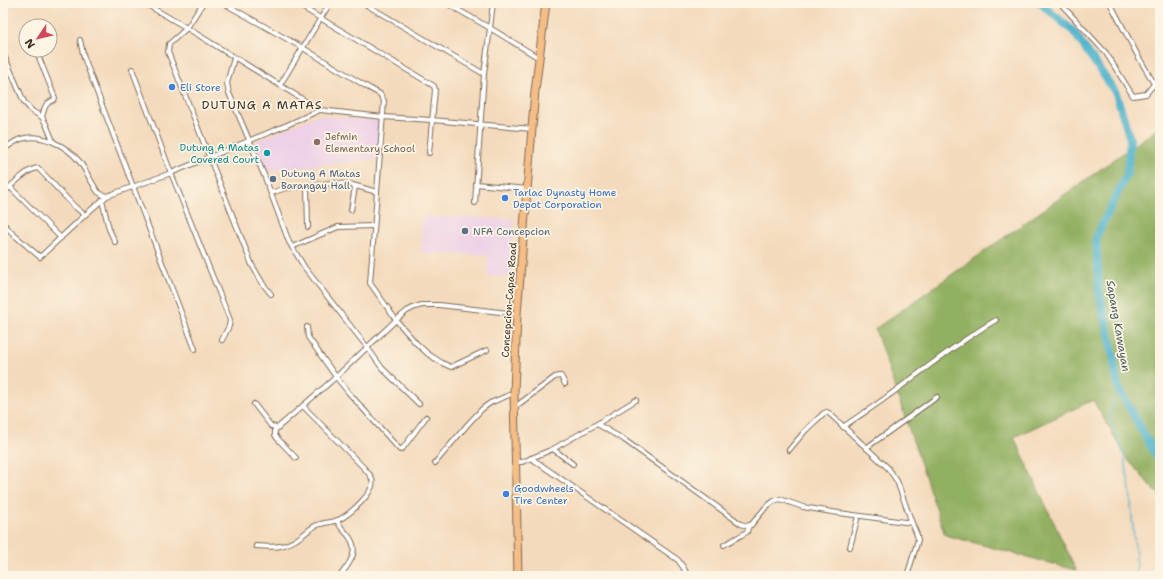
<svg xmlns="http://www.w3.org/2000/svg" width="1163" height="579" viewBox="0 0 1163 579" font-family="'Shantell Sans',sans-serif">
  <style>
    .built { fill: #eed0e7 }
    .forest { fill: #92b062; stroke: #666d40 }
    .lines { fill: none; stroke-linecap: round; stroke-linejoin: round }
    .stream { stroke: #4bb1ca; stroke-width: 1.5 }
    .river { stroke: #4bb1ca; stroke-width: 8 }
    .minor-casing { stroke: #7c6855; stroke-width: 6 }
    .primary-casing { stroke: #7c6855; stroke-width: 9 }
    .minor { stroke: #fff; stroke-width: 4 }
    .primary { stroke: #f6be87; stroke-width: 7 }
    .shop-dot { fill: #3f7fe0; stroke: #fcf5e5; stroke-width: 1.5 }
    .education-dot { fill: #8d6e63; stroke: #fcf5e5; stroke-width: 1.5 }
    .culture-dot { fill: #0f9aa8; stroke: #fcf5e5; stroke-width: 1.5 }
    .service-dot { fill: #5c6f8a; stroke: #fcf5e5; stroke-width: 1.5 }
    .labels { text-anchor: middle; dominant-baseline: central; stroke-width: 3.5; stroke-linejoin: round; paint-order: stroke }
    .shop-label { font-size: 10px; fill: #366cbe; stroke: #fcf5e5; text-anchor: start }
    .education-label { font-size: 10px; fill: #785e54; stroke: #fcf5e5; text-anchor: start }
    .culture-label { font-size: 10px; fill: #0d838f; stroke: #fcf5e5; text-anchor: end }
    .service-label { font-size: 10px; fill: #4e5e75; stroke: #fcf5e5; text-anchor: start }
    .street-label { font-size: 10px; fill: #3b2a1e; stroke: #fcf5e5 }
    .water-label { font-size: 11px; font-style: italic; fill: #41595a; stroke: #fcf5e5 }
    .quarter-label { font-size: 12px; letter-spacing: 1px; fill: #3b2a1e; stroke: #fcf5e5 }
  </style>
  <rect width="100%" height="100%" fill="#fcf5e5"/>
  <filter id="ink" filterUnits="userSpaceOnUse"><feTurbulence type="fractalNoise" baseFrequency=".025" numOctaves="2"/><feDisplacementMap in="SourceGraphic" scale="8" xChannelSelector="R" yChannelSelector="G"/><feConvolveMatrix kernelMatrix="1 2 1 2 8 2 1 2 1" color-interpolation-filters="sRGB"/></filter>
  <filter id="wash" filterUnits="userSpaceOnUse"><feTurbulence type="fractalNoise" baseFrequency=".012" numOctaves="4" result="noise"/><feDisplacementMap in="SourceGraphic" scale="16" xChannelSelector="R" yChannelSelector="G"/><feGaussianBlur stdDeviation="0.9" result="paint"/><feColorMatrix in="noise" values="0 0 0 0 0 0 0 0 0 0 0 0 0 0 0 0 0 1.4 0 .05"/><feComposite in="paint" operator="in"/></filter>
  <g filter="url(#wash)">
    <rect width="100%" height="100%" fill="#f4dabc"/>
    <g class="built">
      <path d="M318,115L377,121L380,123L376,159L265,171L255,146V143L257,141Z"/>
      <path d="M422,216L514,219L512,277L487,276L488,255L421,253Z"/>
    </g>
    <path class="forest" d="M1160,127V494L1156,492L1128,460L1093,400L1014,437L1076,570L945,535L875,329Z"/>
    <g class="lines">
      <path class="stream" d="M1118,387L1110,417L1124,456L1130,489L1133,529L1137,566L1136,576"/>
      <path class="river" d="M1040,3L1073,31L1116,93L1130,139L1127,174L1096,237L1099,292L1111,343L1118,387L1160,463"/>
    </g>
  </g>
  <g filter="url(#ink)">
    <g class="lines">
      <defs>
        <g id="minor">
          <path d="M144,3L187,28L320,110L383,117L432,120L532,129"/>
          <path d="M203,3L187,28L169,44L168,52L252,265L263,284L271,294"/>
          <path d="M223,3L303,48L369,88L380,94L384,101L370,283L396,320L416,343L428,354L442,363L451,367L487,350"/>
          <path d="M295,3L434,86L435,90L429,153"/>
          <path d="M363,3L484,74"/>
          <path d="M446,3L490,28L539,58"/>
          <path d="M1060,3L1106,53L1133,96L1146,94L1154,84"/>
          <path d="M1110,3L1138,56L1160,94"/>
          <path d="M80,40L84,58L195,349"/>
          <path d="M36,50L55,98L54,100C44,104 45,107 42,117"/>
          <path d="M3,53L24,102L32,111L42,117L46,124L53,141"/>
          <path d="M234,58L227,83L229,93L264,175L289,242L305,268L367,347L382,368L419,404"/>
          <path d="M132,69L171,173L230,320L229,326L222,340"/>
          <path d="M280,85L330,3"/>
          <path d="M3,150C9,146 14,141 21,139C41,133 66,145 79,161C86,170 91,182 98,192L103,195L107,196L171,173L287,125L320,110"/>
          <path d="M476,184L527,189"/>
          <path d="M307,186L308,227"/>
          <path d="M10,187L61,238"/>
          <path d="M3,193C12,185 27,169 38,168L75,207L85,215"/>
          <path d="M271,193L286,188L332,183L349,184L377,192"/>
          <path d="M102,200L109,229L115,242"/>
          <path d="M475,203L484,74L490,28L493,3"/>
          <path d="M351,210L355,187"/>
          <path d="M3,223L13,234L40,257L85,215L107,196"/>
          <path d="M292,247L338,227L374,226"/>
          <path d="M307,327L308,337L336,377L348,392L400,450L403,448L426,417"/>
          <path d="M254,404L271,426L278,428"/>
          <path d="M515,407L555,377L559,376H561L565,384"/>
          <path d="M597,424L636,400"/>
          <path d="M843,427C858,416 874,407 888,396C924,370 958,342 996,320"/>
          <path d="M866,448L937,397"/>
          <path d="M553,449L573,464"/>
          <path d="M296,458L277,438L275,435V430L336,377L396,320L407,311L415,307L422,305H439L517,314"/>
          <path d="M531,458L678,560L683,567L688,576"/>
          <path d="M516,462H522L553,449L597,424L623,439L741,524L747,526L751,525L766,507L774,501L780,499L803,507L832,512L912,523L897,481L888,468L830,414L827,412L824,413L805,431L789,450"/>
          <path d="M435,463L468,424L482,409L490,403L514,393"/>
          <path d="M337,520C340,529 346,531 350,538C360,552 348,565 340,576"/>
          <path d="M724,545L747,532L749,525"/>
          <path d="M256,546C264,546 272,548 280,546C286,545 295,541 300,537C305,534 309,529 315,526C322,522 331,523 338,520C349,515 377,491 372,479C371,475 367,472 365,469L303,406"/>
          <path d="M850,547L858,516"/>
          <path d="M907,576L918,540L917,535L912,523"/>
        </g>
        <path id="primary" d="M518,576L514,393L517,314L535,91L546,3"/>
      </defs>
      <use href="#minor" class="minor-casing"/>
      <use href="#primary" class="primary-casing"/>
      <use href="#minor" class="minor"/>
      <use href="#primary" class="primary"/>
    </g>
  </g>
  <g class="shop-dot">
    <circle cx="172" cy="87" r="4"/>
    <circle cx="505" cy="198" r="4"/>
    <circle cx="506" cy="494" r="4"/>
  </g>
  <circle class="education-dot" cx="317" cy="142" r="4"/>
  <circle class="culture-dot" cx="267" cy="153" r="4"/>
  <g class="service-dot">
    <circle cx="273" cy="179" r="4"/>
    <circle cx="465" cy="231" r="4"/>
  </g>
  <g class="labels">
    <g class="shop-label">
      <text x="180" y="87">Eli Store</text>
      <text x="513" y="192">Tarlac Dynasty Home<tspan x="513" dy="12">Depot Corporation</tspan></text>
      <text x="514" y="488">Goodwheels<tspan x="514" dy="12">Tire Center</tspan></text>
    </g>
    <g class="education-label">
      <text x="325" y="136">Jefmin<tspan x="325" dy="12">Elementary School</tspan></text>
    </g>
    <g class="culture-label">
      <text x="259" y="147">Dutung A Matas<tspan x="259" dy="12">Covered Court</tspan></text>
    </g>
    <g class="service-label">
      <text x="281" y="173">Dutung A Matas<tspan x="281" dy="12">Barangay Hall</tspan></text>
      <text x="473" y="231">NFA Concepcion</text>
    </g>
    <g class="street-label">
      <text transform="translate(509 300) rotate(-86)">Concepcion-Capas Road</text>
    </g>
    <g class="water-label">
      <text transform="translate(1118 326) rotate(80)">Sapang Kawayan</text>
    </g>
    <g class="quarter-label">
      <text x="262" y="105">DUTUNG A MATAS</text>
    </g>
  </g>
  <rect width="1163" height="579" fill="none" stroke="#fcf5e5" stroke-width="16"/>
  <g transform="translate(38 38) rotate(235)"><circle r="19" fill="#fcf5e5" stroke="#afa495"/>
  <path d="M0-3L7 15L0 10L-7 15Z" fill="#d1495b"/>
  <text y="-6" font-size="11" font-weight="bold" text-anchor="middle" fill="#3b2a1e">N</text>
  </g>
</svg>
